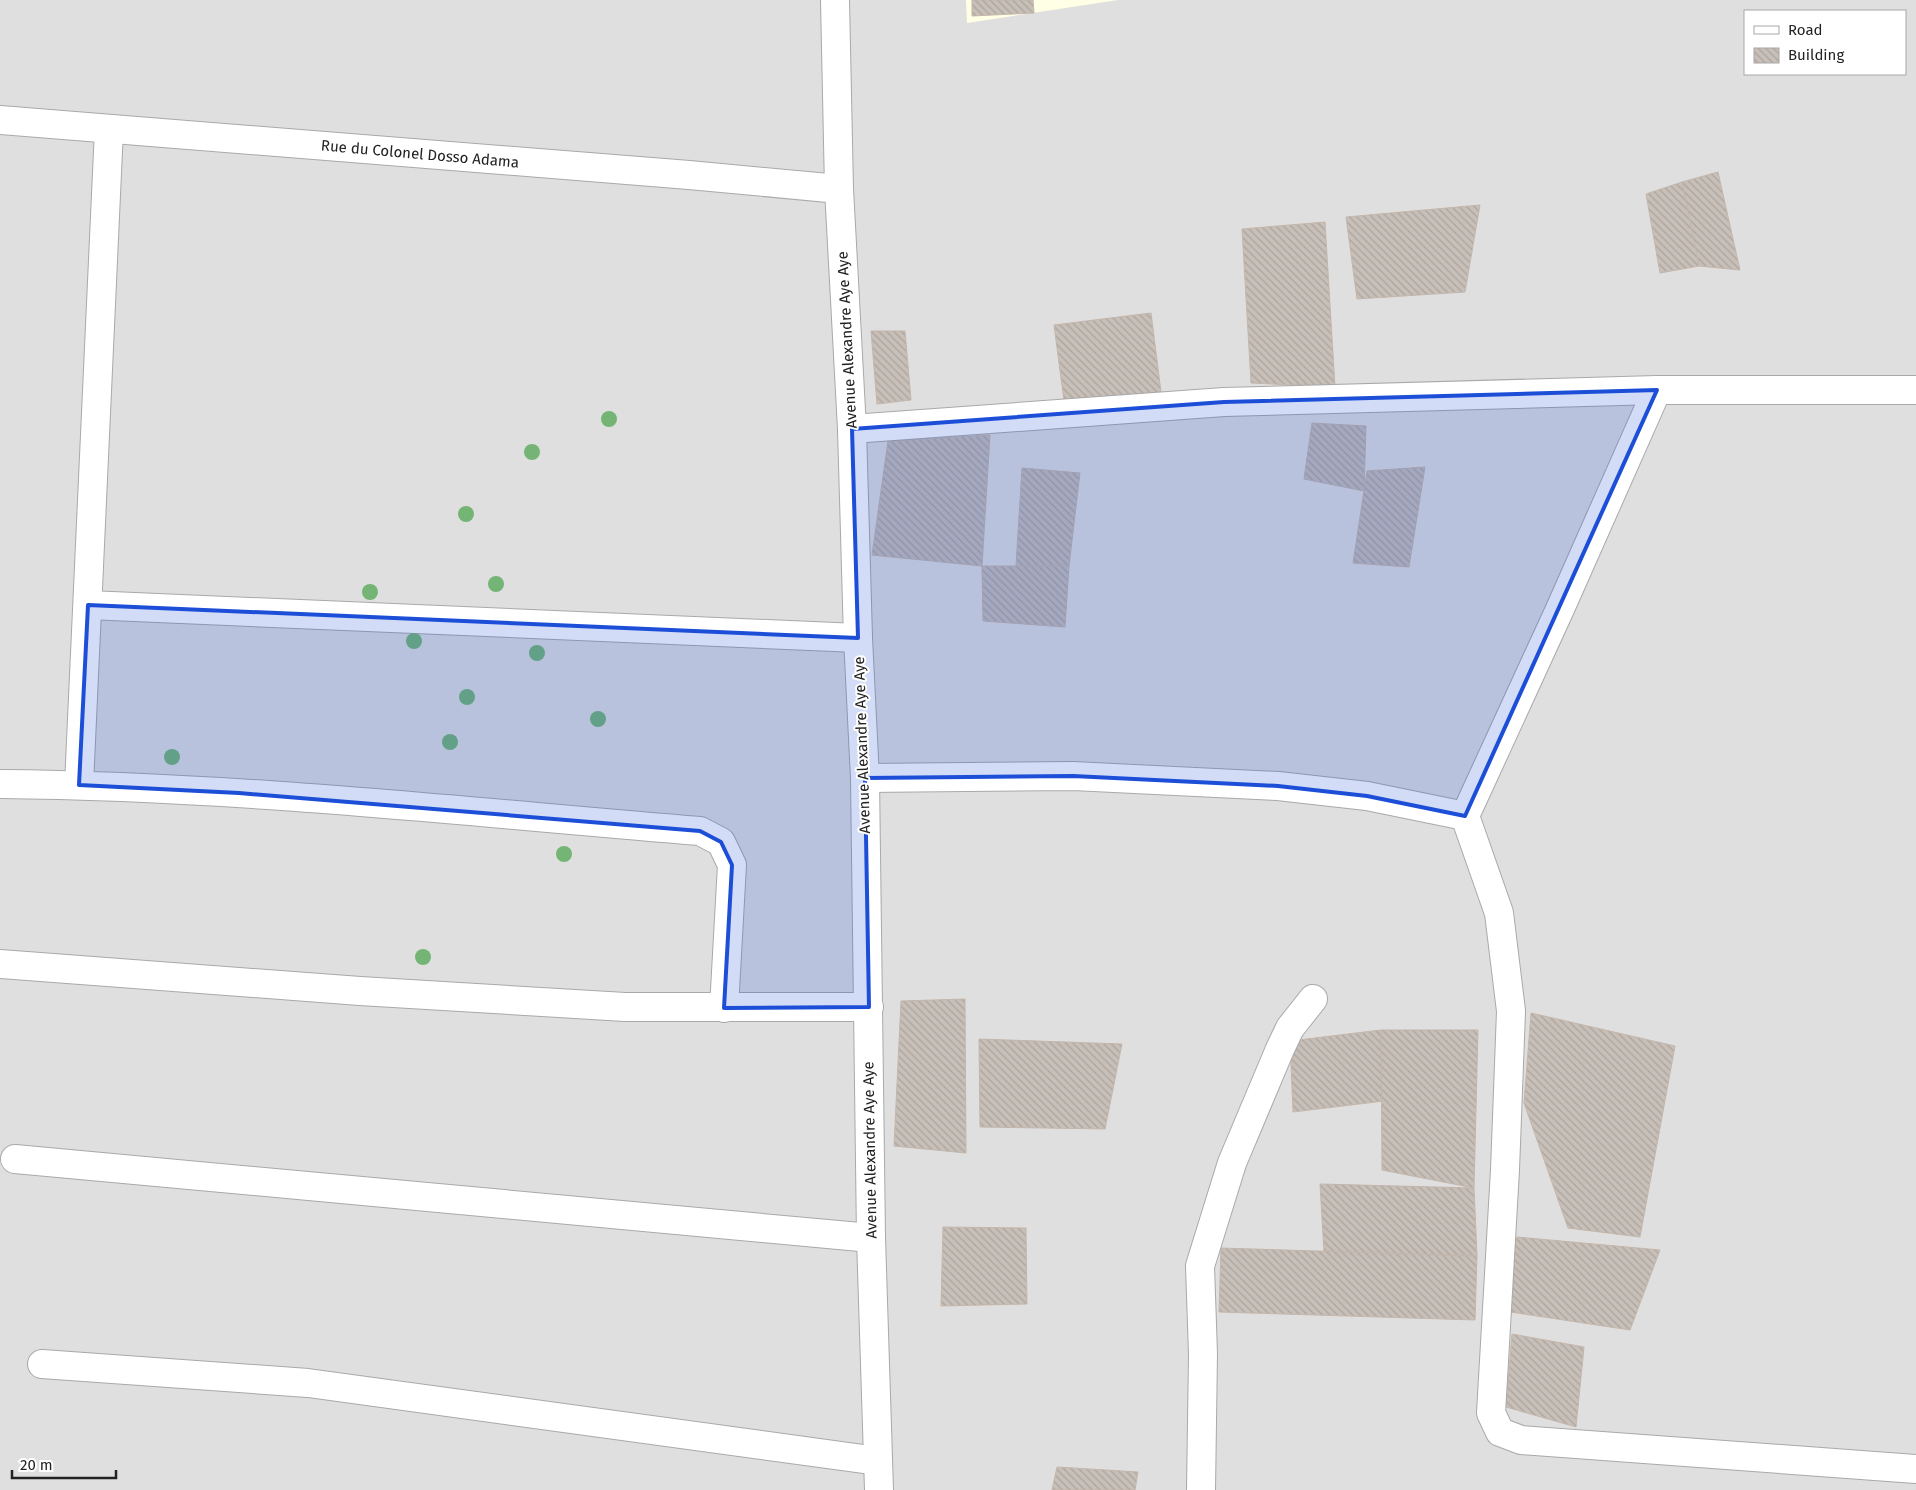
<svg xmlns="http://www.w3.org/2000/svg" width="1916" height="1490" viewBox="0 0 1916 1490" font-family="'Fira Sans',sans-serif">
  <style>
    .residential { fill: #e0dfdf; fill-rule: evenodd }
    .education { fill: #ffffe5 }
    .building { fill: url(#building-back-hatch); stroke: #c4b6ab }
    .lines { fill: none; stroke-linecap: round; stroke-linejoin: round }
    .minor-casing { stroke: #a9a9a9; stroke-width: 30 }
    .minor { stroke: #fff; stroke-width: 28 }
    .tree { fill: #74b475 }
    .marked { fill: #1d4ed8; fill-opacity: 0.2; stroke: #1d4ed8; stroke-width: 4; stroke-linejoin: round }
    .labels { text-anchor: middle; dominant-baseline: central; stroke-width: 4; stroke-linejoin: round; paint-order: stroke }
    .street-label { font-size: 15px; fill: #222; stroke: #fff }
  </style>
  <defs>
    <pattern id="building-back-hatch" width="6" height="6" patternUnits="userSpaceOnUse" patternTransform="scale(1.25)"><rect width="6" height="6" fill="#c7bfb8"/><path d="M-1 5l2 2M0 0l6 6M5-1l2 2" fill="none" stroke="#aba49e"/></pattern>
  </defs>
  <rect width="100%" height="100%" fill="#f2efe9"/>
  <path class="residential" d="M0,0H1916V1490H0ZM1745,11H1905V74H1745Z"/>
  <path class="education" d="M966,0H1118L967,23Z"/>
  <g class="building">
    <path d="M972,0H1033L1034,13L972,16Z"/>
    <path d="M1718,172L1740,270L1699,266L1682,182Z"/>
    <path d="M1682,182L1699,266L1660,273L1646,194Z"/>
    <path d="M1480,205L1465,292L1357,299L1346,217Z"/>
    <path d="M1325,222L1335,387L1251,383L1242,229Z"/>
    <path d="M1151,313L1161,392L1064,401L1054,325Z"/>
    <path d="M871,331H905L911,400L877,404Z"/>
    <path d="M1312,423L1366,426L1364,491L1304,479Z"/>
    <path d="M990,435L982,566L872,555L888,441Z"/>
    <path d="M1425,467L1409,567L1353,563L1367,471Z"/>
    <path d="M1022,468L1080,473L1069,566H1016Z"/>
    <path d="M982,566H1069L1065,627L983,621Z"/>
    <path d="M965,999L966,1153L894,1146L901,1001Z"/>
    <path d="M1531,1013L1675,1046L1640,1237L1568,1228L1524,1103Z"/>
    <path d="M1381,1030L1384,1101L1293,1112L1290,1041Z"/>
    <path d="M1381,1030H1478L1474,1188L1382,1170Z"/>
    <path d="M979,1039L1122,1044L1105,1129L980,1127Z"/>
    <path d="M1320,1184L1474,1188L1477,1256L1324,1252Z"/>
    <path d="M943,1227L1026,1228L1027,1304L941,1306Z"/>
    <path d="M1517,1237L1660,1250L1630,1330L1497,1310Z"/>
    <path d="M1221,1248L1477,1256L1475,1320L1219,1312Z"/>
    <path d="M1512,1334L1584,1347L1576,1427L1506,1407Z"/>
    <path d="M1057,1467L1138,1472L1135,1490H1052Z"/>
  </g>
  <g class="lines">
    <defs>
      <g id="minor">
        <path d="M835,0L839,189L852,429L858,638L865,778L871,1238L879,1490"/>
        <path d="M0,120L689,175L839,189"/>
        <path d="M852,429L1224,402L1657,390H1916"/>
        <path d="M88,605L858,638"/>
        <path d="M865,778L1073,776L1278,786L1367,796L1465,816L1560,609L1657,390"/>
        <path d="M0,784C234,786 467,812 700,831L721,842L732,865L724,1008"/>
        <path d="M79,785L109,129"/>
        <path d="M1465,816L1499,913L1511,1011L1505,1170L1491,1413L1500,1432L1521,1440L1916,1469"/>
        <path d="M0,964L360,991L625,1007H869"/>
        <path d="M15,1159L871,1238"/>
        <path d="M42,1364L308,1383L878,1461"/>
        <path d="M1201,1490L1203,1354L1200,1266L1232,1163L1280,1049L1290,1028L1313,999"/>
      </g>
    </defs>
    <use href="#minor" class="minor-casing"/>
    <use href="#minor" class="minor"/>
  </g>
  <g class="tree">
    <circle cx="609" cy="419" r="8"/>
    <circle cx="532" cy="452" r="8"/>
    <circle cx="466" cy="514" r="8"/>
    <circle cx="496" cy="584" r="8"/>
    <circle cx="370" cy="592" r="8"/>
    <circle cx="414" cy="641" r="8"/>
    <circle cx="537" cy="653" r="8"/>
    <circle cx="467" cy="697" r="8"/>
    <circle cx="598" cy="719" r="8"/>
    <circle cx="450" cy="742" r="8"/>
    <circle cx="172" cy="757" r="8"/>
    <circle cx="564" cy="854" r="8"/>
    <circle cx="423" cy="957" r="8"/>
  </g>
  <path class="marked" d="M1657,390L1465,816L1367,796L1278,786L1073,776L865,778L869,1007L724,1008L732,865L721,842L700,831L239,793L79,785L88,605L858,638L852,429L1224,402Z"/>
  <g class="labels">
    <g class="street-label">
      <text transform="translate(420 154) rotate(5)">Rue du Colonel Dosso Adama</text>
      <text transform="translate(847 340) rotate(-93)">Avenue Alexandre Aye Aye</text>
      <text transform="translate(862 745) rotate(-92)">Avenue Alexandre Aye Aye</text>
      <text transform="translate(870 1150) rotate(-91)">Avenue Alexandre Aye Aye</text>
    </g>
  </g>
  <rect x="1744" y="10" width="162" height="65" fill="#ffffff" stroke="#a7a7a7"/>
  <rect x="1754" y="26" width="25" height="8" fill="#ffffff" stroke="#a7a7a7"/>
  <text x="1788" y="35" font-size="15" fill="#222222">Road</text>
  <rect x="1754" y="48" width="25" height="15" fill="url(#building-back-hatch)" stroke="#a7a7a7"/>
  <text x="1788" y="60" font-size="15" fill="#222222">Building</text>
  <path d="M12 1470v8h104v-8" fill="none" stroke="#222222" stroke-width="2.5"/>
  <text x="20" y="1470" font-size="15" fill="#222222" stroke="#ffffff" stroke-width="4" paint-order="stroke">20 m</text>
</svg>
